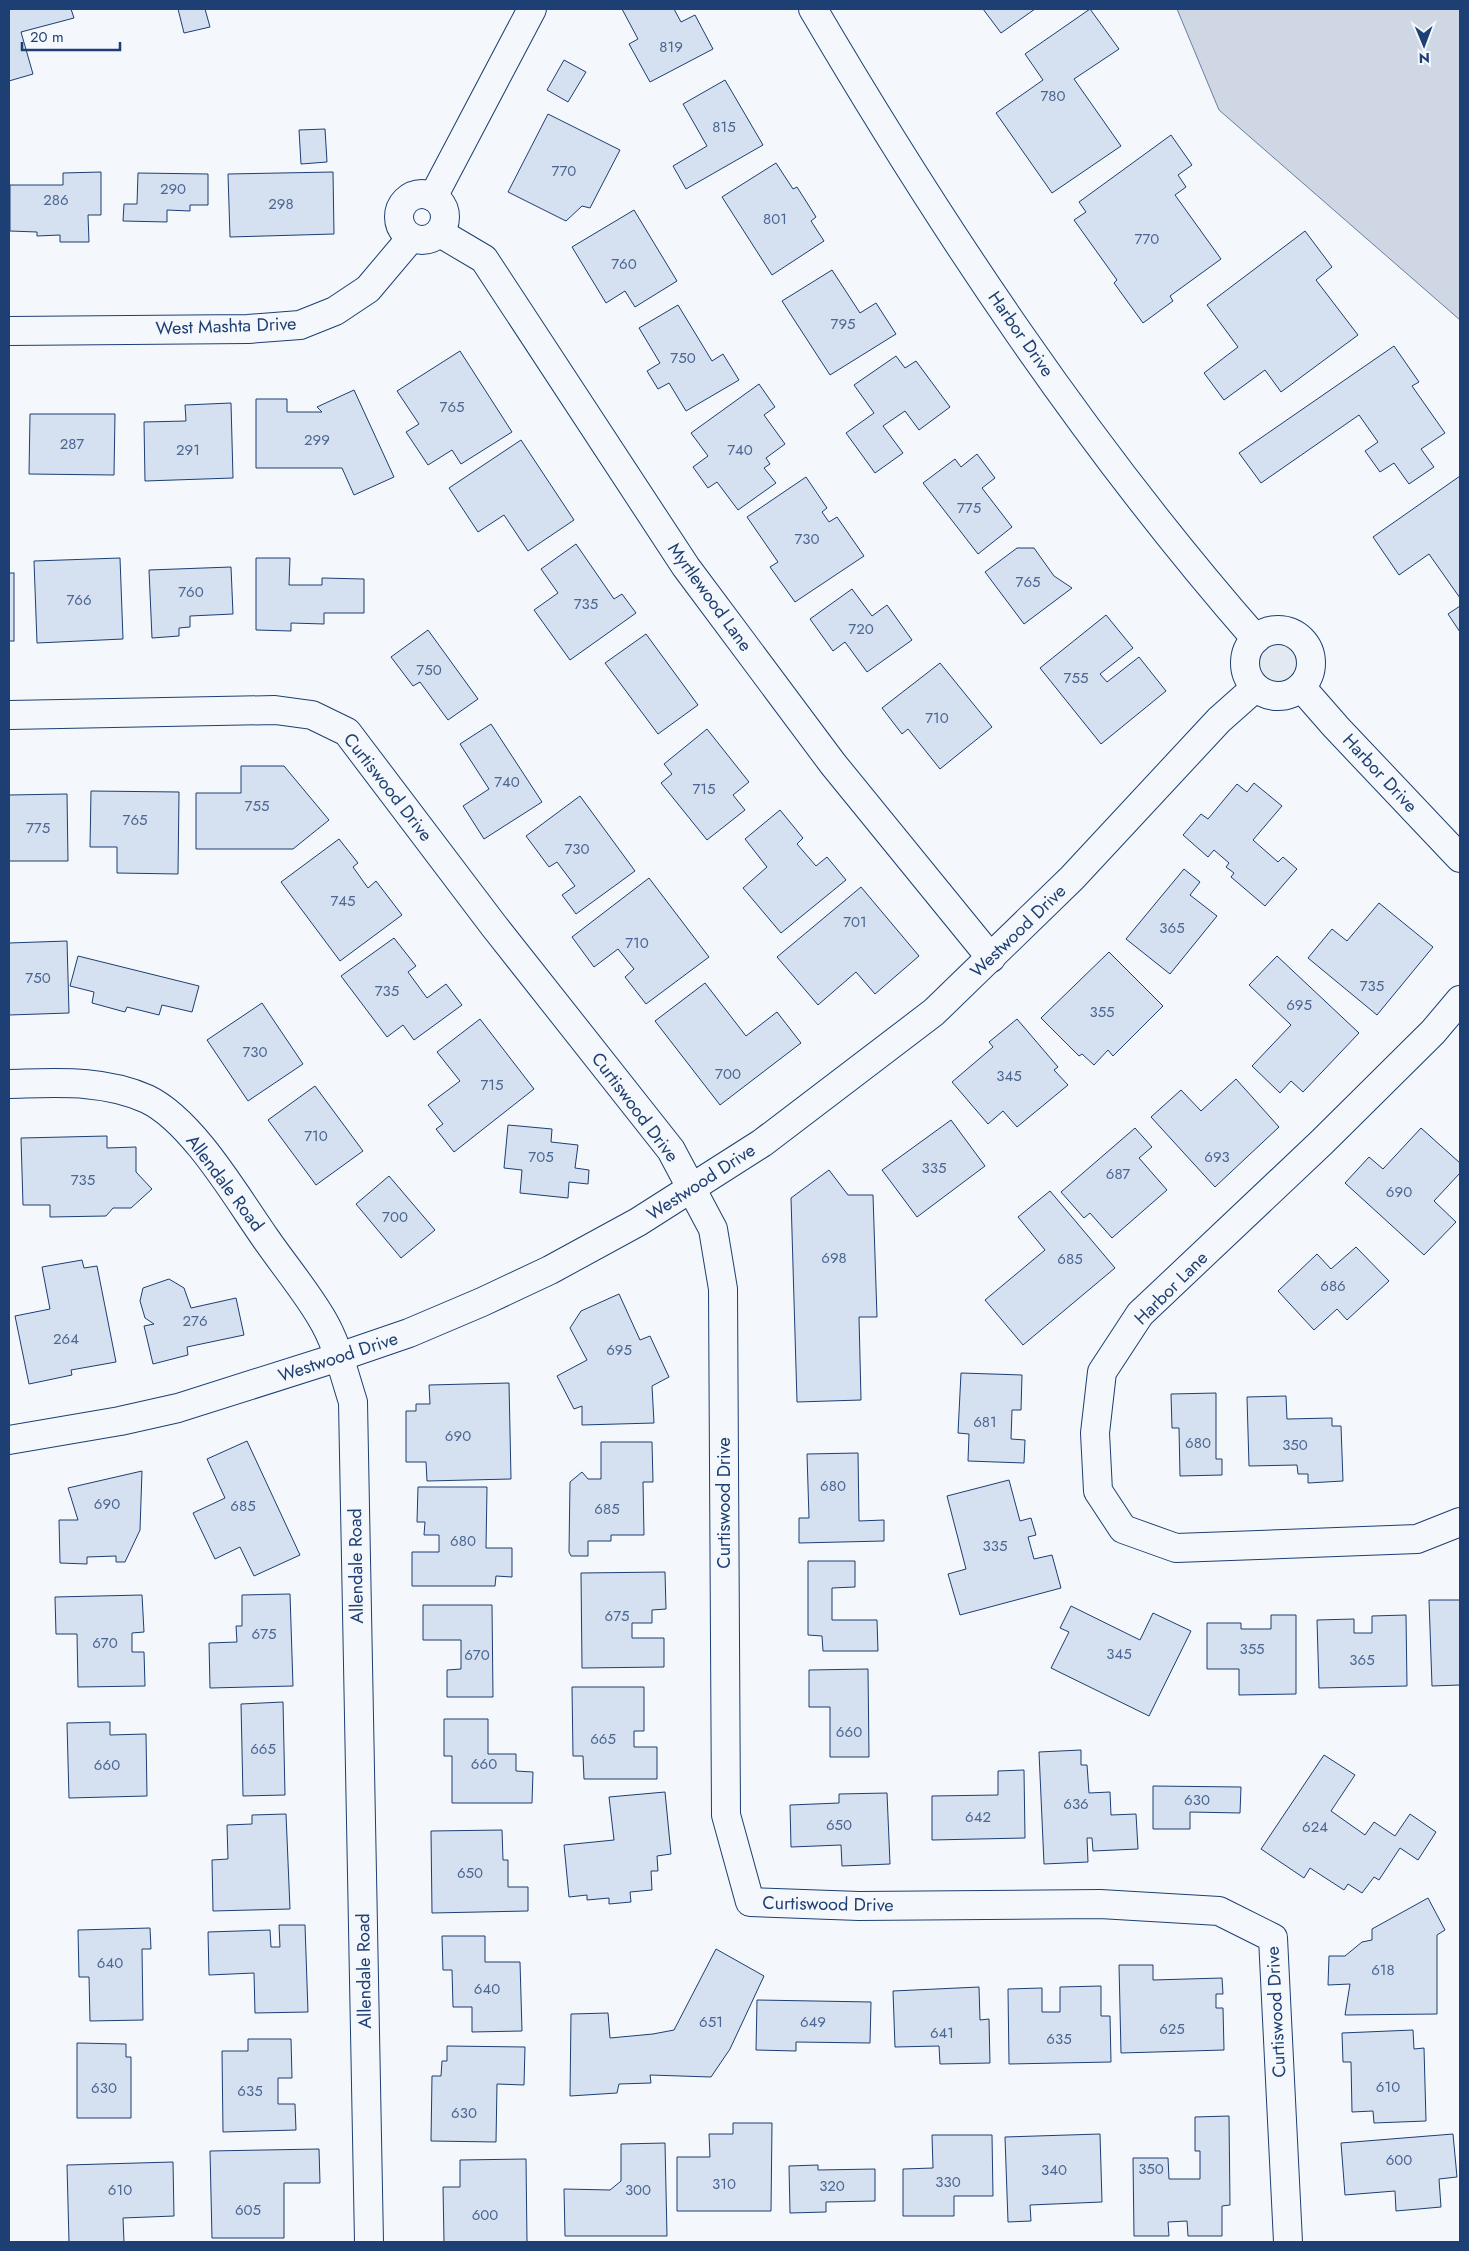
<svg xmlns="http://www.w3.org/2000/svg" width="1469" height="2251" viewBox="0 0 1469 2251" font-family="Jost,sans-serif">
  <style>
    .green { fill: #e3e9f0; stroke: #687fa3 }
    .water { fill: #cfd7e4; stroke: #687fa3 }
    .building { fill: #d5e0f0; stroke: #1d3f73 }
    .lines { fill: none; stroke-linecap: round; stroke-linejoin: round }
    .minor-casing { stroke: #1d3f73; stroke-width: 30 }
    .tertiary-casing { stroke: #1d3f73; stroke-width: 30 }
    .minor { stroke: #f4f7fb; stroke-width: 28 }
    .tertiary { stroke: #f4f7fb; stroke-width: 28 }
    .labels { text-anchor: middle; dominant-baseline: central; stroke-width: 4; stroke-linejoin: round; paint-order: stroke }
    .number-label { font-size: 15px; fill: #4b6792 }
    .street-label { font-size: 18px; fill: #1d3f73; stroke: #f4f7fb }
  </style>
  <rect width="100%" height="100%" fill="#f4f7fb"/>
  <circle class="green" cx="1278" cy="663" r="19"/>
  <path class="water" d="M1177,9H1460V320L1219,110Z"/>
  <g class="building">
    <path d="M9,9H71L74,18L21,32L33,74L9,81Z"/>
    <path d="M178,9H205L210,27L184,33Z"/>
    <path d="M622,9H674L681,22L695,15L713,49L650,82L629,44L638,39Z"/>
    <path d="M983,9H1035L1001,33Z"/>
    <path d="M1090,9L1119,49L1074,79L1121,146L1052,193L996,113L1043,80L1025,54Z"/>
    <path d="M564,60L586,72L568,102L547,90Z"/>
    <path d="M725,80L763,145L686,189L673,166L707,146L683,104Z"/>
    <path d="M548,114L620,150L590,208L582,206L566,221L508,192Z"/>
    <path d="M325,129L327,162L301,164L299,130Z"/>
    <path d="M1171,135L1192,165L1178,175L1186,187L1175,195L1221,259L1170,296L1173,301L1143,323L1114,283L1117,280L1074,220L1086,212L1079,202Z"/>
    <path d="M776,163L793,189L797,187L816,217L811,221L824,241L772,275L722,197Z"/>
    <path d="M101,172V215H88L89,242H60V235L37,236V232L10,231V185H63V173Z"/>
    <path d="M333,172L334,234L230,237L228,174Z"/>
    <path d="M138,173L208,174V205H190V211L167,210V222L123,221L124,204H137Z"/>
    <path d="M634,210L677,281L635,307L625,291L606,303L572,247Z"/>
    <path d="M1305,231L1332,267L1316,280L1358,335L1281,392L1265,370L1224,400L1204,373L1238,347L1207,305Z"/>
    <path d="M832,270L860,313L876,303L896,334L830,375L782,301Z"/>
    <path d="M678,305L712,361L723,354L739,380L686,411L669,383L658,389L647,371L660,363L639,328Z"/>
    <path d="M1394,346L1419,382L1412,386L1445,433L1421,449L1434,467L1409,484L1394,463L1380,472L1365,451L1378,442L1359,415L1261,483L1239,453Z"/>
    <path d="M460,351L512,432L461,464L452,450L428,465L406,432L419,424L397,391Z"/>
    <path d="M896,356L905,368L916,361L950,407L919,430L905,411L883,426L903,453L875,473L846,433L874,413L854,385Z"/>
    <path d="M759,384L775,407L764,415L785,444L766,458L770,464L764,468L776,483L738,510L717,482L708,488L693,467L708,456L691,433Z"/>
    <path d="M354,390L394,477L354,495L342,468H256V399H287V412H322L317,407Z"/>
    <path d="M231,403L233,478L145,481L144,422L186,421L185,405Z"/>
    <path d="M30,414H115L114,475L29,474Z"/>
    <path d="M521,440L574,520L528,551L504,515L478,532L449,488Z"/>
    <path d="M977,454L995,478L982,488L1012,527L978,554L923,483L955,459L961,467Z"/>
    <path d="M1460,476V598L1429,554L1399,575L1373,537Z"/>
    <path d="M806,477L827,508L822,512L829,522L837,517L864,556L795,602L770,567L778,562L747,517Z"/>
    <path d="M576,544L614,599L622,594L636,613L570,660L534,610L558,593L541,569Z"/>
    <path d="M1017,548H1034L1054,576L1072,588L1024,624L985,572Z"/>
    <path d="M120,558L123,639L37,643L34,561Z"/>
    <path d="M256,558H290L289,585H322V578L364,579V613H324V624L291,623V631L256,630Z"/>
    <path d="M231,567L233,614L190,616V627L179,628V636L152,638L149,570Z"/>
    <rect x="9" y="573" width="5" height="68"/>
    <path d="M852,589L872,616L887,605L912,640L867,672L845,642L833,651L810,619Z"/>
    <path d="M1460,606V632L1448,614Z"/>
    <path d="M1106,615L1133,648L1100,674L1107,682L1139,657L1166,691L1101,744L1040,668Z"/>
    <path d="M428,630L478,699L448,720L420,682L413,686L391,657Z"/>
    <path d="M646,634L698,705L658,734L605,663Z"/>
    <path d="M940,663L992,727L940,769L908,729L902,734L882,708Z"/>
    <path d="M491,724L542,802L484,839L463,806L489,789L460,744Z"/>
    <path d="M707,729L749,782L733,795L745,810L707,840L661,783L672,774L664,764Z"/>
    <path d="M241,766H284L329,820L293,849H196V793H241Z"/>
    <path d="M1254,783L1282,806L1253,840L1278,862L1283,857L1297,869L1265,906L1231,877L1234,873L1226,867L1229,863L1214,850L1208,857L1183,835L1201,814L1208,819L1237,784L1247,792Z"/>
    <path d="M91,791L179,792L178,874L117,873V847H90Z"/>
    <path d="M67,794L68,861H9V795Z"/>
    <path d="M580,796L635,871L576,914L562,895L575,886L557,862L549,867L526,836Z"/>
    <path d="M780,810L803,838L797,844L816,866L827,857L846,880L781,933L743,888L767,867L745,839Z"/>
    <path d="M339,839L358,863L353,867L368,888L376,881L402,915L340,961L281,882Z"/>
    <path d="M1184,869L1200,882L1190,895L1217,916L1170,974L1126,939Z"/>
    <path d="M649,878L709,957L646,1004L625,977L634,969L618,949L594,967L572,937Z"/>
    <path d="M861,887L919,956L875,994L856,972L818,1005L777,957Z"/>
    <path d="M1379,903L1433,947L1377,1015L1308,958L1332,929L1347,941Z"/>
    <path d="M394,938L416,966L408,972L427,998L446,984L462,1005L414,1040L403,1025L387,1037L341,976Z"/>
    <path d="M67,941L69,1013L9,1015V943Z"/>
    <path d="M1109,952L1163,1006L1113,1056L1108,1050L1094,1065L1082,1054L1079,1056L1041,1018Z"/>
    <path d="M78,956L199,986L192,1012L162,1005L159,1015L127,1007L125,1012L92,1003L94,992L70,986Z"/>
    <path d="M1277,956L1359,1033L1303,1092L1291,1081L1280,1093L1252,1066L1291,1025L1249,985Z"/>
    <path d="M705,983L746,1036L777,1012L801,1043L720,1105L655,1021Z"/>
    <path d="M262,1003L303,1064L248,1101L207,1040Z"/>
    <path d="M480,1019L534,1089L454,1152L436,1129L443,1124L428,1105L460,1081L437,1052Z"/>
    <path d="M1017,1019L1058,1067L1054,1070L1068,1085L1017,1127L1003,1111L988,1124L952,1082L993,1047L989,1042Z"/>
    <path d="M1236,1079L1279,1127L1215,1187L1151,1117L1181,1090L1201,1111Z"/>
    <path d="M315,1086L363,1151L316,1185L268,1120Z"/>
    <path d="M951,1120L985,1166L917,1217L882,1170Z"/>
    <path d="M508,1125L552,1129L551,1142L578,1145L575,1168L589,1170L588,1184L569,1182L568,1198L520,1193L522,1170L504,1168Z"/>
    <path d="M1135,1128L1152,1147L1139,1158L1167,1190L1112,1238L1090,1213L1084,1218L1061,1192Z"/>
    <path d="M1421,1128L1460,1163V1173L1434,1201L1456,1222L1424,1255L1345,1183L1369,1157L1383,1169Z"/>
    <path d="M107,1136V1148L136,1147V1172L152,1189L131,1208H113L106,1216L50,1217V1205H23L21,1138Z"/>
    <path d="M829,1170L848,1195H873L877,1317H859L861,1400L797,1402L791,1198Z"/>
    <path d="M389,1176L435,1230L401,1258L356,1204Z"/>
    <path d="M1050,1191L1115,1268L1023,1345L985,1300L1045,1250L1018,1217Z"/>
    <path d="M1356,1247L1389,1281L1347,1320L1337,1309L1314,1330L1278,1291L1317,1254L1331,1269Z"/>
    <path d="M82,1260L84,1268L97,1266L116,1362L71,1370L72,1375L29,1384L15,1316L50,1309L42,1267Z"/>
    <path d="M169,1279L184,1288L191,1308L236,1298L244,1335L187,1347L188,1355L153,1364L144,1326L154,1324L145,1318L140,1301L143,1288Z"/>
    <path d="M619,1294L640,1340L650,1336L669,1377L652,1386L654,1423L582,1425V1406L574,1409L557,1376L587,1360L570,1328L581,1311Z"/>
    <path d="M961,1373L1022,1375L1021,1410H1012L1011,1439L1025,1440L1024,1463L968,1461L969,1434L958,1433Z"/>
    <path d="M509,1383L511,1479L427,1481L426,1462H406V1411H416V1404H430L429,1385Z"/>
    <path d="M1216,1393V1459H1222V1475L1180,1476L1179,1428H1172L1171,1394Z"/>
    <path d="M1286,1396L1287,1419L1332,1418V1426H1341L1343,1481L1308,1483V1474H1298L1297,1465L1249,1466L1247,1397Z"/>
    <path d="M247,1441L300,1555L254,1576L240,1547L215,1559L193,1513L225,1498L207,1459Z"/>
    <path d="M601,1442H652L653,1482H643L644,1535H611V1541H588V1556H571L569,1552L570,1482L582,1472L588,1479H601Z"/>
    <path d="M858,1453L859,1521L884,1520V1541L799,1543V1518H809L807,1454Z"/>
    <path d="M142,1471L140,1530L125,1562H116V1556L87,1557V1564L60,1563L59,1520H78L68,1488Z"/>
    <path d="M1009,1480L1020,1521L1031,1518L1036,1535L1028,1537L1034,1559L1052,1555L1061,1588L960,1615L948,1574L966,1569L947,1496Z"/>
    <path d="M418,1487H487L486,1548H512V1577L496,1576L495,1586H412V1552H439V1535H424L425,1522H417Z"/>
    <path d="M808,1561H855V1587L832,1588V1620H877L878,1651H823L822,1636L808,1635Z"/>
    <path d="M665,1572L666,1609L652,1610V1623H632V1638H664V1667L582,1668L581,1573Z"/>
    <path d="M290,1594L293,1686L210,1688L209,1643L237,1642L236,1626H242V1595Z"/>
    <path d="M142,1595L144,1632L132,1633V1652H144L145,1686L78,1687L77,1634H56L55,1597Z"/>
    <path d="M1429,1600H1460V1685L1432,1686Z"/>
    <path d="M423,1605H492L493,1697H447V1670L461,1669V1640H423Z"/>
    <path d="M1071,1606L1140,1640L1153,1613L1191,1631L1149,1716L1051,1668L1069,1632L1060,1628Z"/>
    <path d="M1271,1615H1296V1694L1239,1695V1669H1207V1623H1241V1629H1271Z"/>
    <path d="M1406,1615L1407,1686L1319,1688L1317,1620L1354,1619V1633H1372V1616Z"/>
    <path d="M868,1669L869,1757H830V1707H809V1670Z"/>
    <path d="M572,1687H644V1731H634V1747H657V1779H584L583,1756H573Z"/>
    <path d="M283,1702L285,1795L243,1796L241,1704Z"/>
    <path d="M444,1719H488V1754H516V1771L533,1772L532,1803H452V1756H444Z"/>
    <path d="M110,1722V1735L146,1734L147,1796L69,1798L67,1723Z"/>
    <path d="M1081,1750V1765H1087L1089,1793L1110,1792L1111,1815L1136,1814L1138,1849L1093,1851L1092,1838H1087L1088,1862L1044,1864L1039,1752Z"/>
    <path d="M1324,1755L1355,1775L1331,1811L1365,1835L1374,1822L1395,1836L1410,1814L1436,1832L1418,1860L1400,1848L1379,1880L1374,1877L1362,1893L1348,1884L1344,1890L1310,1868L1304,1878L1261,1849Z"/>
    <path d="M1024,1770L1025,1838L932,1840V1796L998,1795V1771Z"/>
    <path d="M1153,1786L1241,1787L1240,1813L1190,1812V1829H1153Z"/>
    <path d="M665,1792L671,1854L657,1856L658,1871H651L652,1890L630,1892L631,1902L609,1904V1898L587,1900V1895L569,1897L564,1845L614,1840L609,1797Z"/>
    <path d="M887,1793L890,1864L842,1866L841,1845L791,1847L790,1805L839,1803V1794Z"/>
    <path d="M286,1814L290,1909L213,1911L212,1860L228,1859L227,1825L252,1824V1815Z"/>
    <path d="M502,1830L503,1860H508V1887H528V1911L432,1913L431,1831Z"/>
    <path d="M1428,1898L1445,1930L1437,1935V2014L1345,2015L1350,1984L1328,1985L1329,1956H1345L1362,1942L1372,1940V1929Z"/>
    <path d="M279,1925H305L308,2012L255,2013L254,1973L209,1975L208,1932L270,1930L271,1947H280Z"/>
    <path d="M150,1928L151,1949H142L143,2020L90,2021L89,1977H79L78,1930Z"/>
    <path d="M442,1936H485V1962H520L522,2031L472,2032V2007H453L452,1970H443Z"/>
    <path d="M716,1949L764,1976L730,2049L711,2077L650,2075L651,2083L619,2084L617,2093L570,2096L571,2014L608,2013L610,2038L653,2034L674,2030Z"/>
    <path d="M1119,1965H1153V1980L1222,1978L1223,1994H1216V2008H1223L1224,2050L1121,2053Z"/>
    <path d="M1101,1986V2016H1110L1111,2062L1009,2064L1008,1989L1042,1988V2012H1060V1987Z"/>
    <path d="M979,1987L980,2020L989,2019L990,2063L940,2064L939,2046L895,2047L893,1991Z"/>
    <path d="M757,2000L871,2002L870,2043L796,2042V2051L756,2050Z"/>
    <path d="M1413,2030L1414,2049L1424,2048L1426,2121L1374,2123L1373,2111L1352,2112L1351,2062H1343L1342,2033Z"/>
    <path d="M248,2039H291L292,2078H278V2104H295L296,2130L223,2132L222,2051H248Z"/>
    <path d="M77,2043L126,2044V2057H131V2118H77Z"/>
    <path d="M447,2046L525,2047L524,2085L497,2084L496,2142L431,2141L432,2076H441L442,2061H447Z"/>
    <path d="M1229,2116L1230,2205L1222,2206V2236H1188L1187,2221L1168,2222L1169,2236H1134L1133,2158H1168L1169,2179H1200V2151H1195V2117Z"/>
    <path d="M733,2123H772L771,2211H677V2157H710L709,2134H733Z"/>
    <path d="M1100,2134L1102,2202L1030,2205L1031,2221L1008,2222L1005,2137Z"/>
    <path d="M1453,2134L1457,2177L1439,2179L1441,2207L1396,2211L1395,2191L1345,2195L1341,2143Z"/>
    <path d="M932,2135H992L993,2196H954V2216H903V2169L933,2168Z"/>
    <path d="M665,2143L667,2236H565L564,2189L610,2190L621,2181V2144Z"/>
    <path d="M319,2149L320,2183H284V2238H212L210,2151Z"/>
    <path d="M526,2159L527,2242H444L443,2187H460V2160Z"/>
    <path d="M173,2162L174,2216L123,2218L124,2242H69L67,2165Z"/>
    <path d="M818,2165V2170L875,2169V2201L826,2202V2212L790,2213L789,2166Z"/>
  </g>
  <g class="lines">
    <defs>
      <g id="minor">
        <path d="M440,233L484,259L686,567L833,764L991,958"/>
        <path d="M9,715L275,710L312,715L347,732L494,926L671,1150L713,1229L723,1289L726,1815L750,1902L859,1906L1100,1904L1219,1911L1273,1938L1288,2242"/>
        <path d="M1460,1000L1433,1032L1322,1142L1140,1314L1102,1372L1095,1433L1098,1491L1123,1529L1176,1548L1417,1539L1460,1522"/>
        <path d="M9,1084C56,1083 103,1079 147,1099C193,1121 237,1198 266,1239C284,1265 305,1290 321,1317C337,1343 344,1374 353,1402L369,2242"/>
        <path d="M9,1440L120,1421L178,1408L339,1357L409,1333L482,1302L550,1270L638,1222L762,1143L934,1012L1072,878L1219,720L1255,688"/>
      </g>
      <g id="tertiary">
        <path d="M813,9C943,230 1087,446 1256,639"/>
        <circle cx="422" cy="217" r="23"/>
        <path d="M433,197L532,9"/>
        <path d="M9,331L248,329L300,325L335,311L368,289L411,238"/>
        <circle cx="1278" cy="663" r="33"/>
        <path d="M1301,687L1336,727L1460,858"/>
      </g>
    </defs>
    <use href="#minor" class="minor-casing"/>
    <use href="#tertiary" class="tertiary-casing"/>
    <use href="#minor" class="minor"/>
    <use href="#tertiary" class="tertiary"/>
  </g>
  <g class="labels">
    <g class="number-label">
      <text x="671" y="47">819</text>
      <text x="1053" y="96">780</text>
      <text x="724" y="127">815</text>
      <text x="564" y="171">770</text>
      <text x="173" y="189">290</text>
      <text x="56" y="200">286</text>
      <text x="281" y="204">298</text>
      <text x="775" y="219">801</text>
      <text x="1147" y="239">770</text>
      <text x="624" y="264">760</text>
      <text x="843" y="324">795</text>
      <text x="683" y="358">750</text>
      <text x="452" y="407">765</text>
      <text x="317" y="440">299</text>
      <text x="72" y="444">287</text>
      <text x="188" y="450">291</text>
      <text x="740" y="450">740</text>
      <text x="969" y="508">775</text>
      <text x="807" y="539">730</text>
      <text x="1028" y="582">765</text>
      <text x="191" y="592">760</text>
      <text x="79" y="600">766</text>
      <text x="586" y="604">735</text>
      <text x="861" y="629">720</text>
      <text x="429" y="670">750</text>
      <text x="1076" y="678">755</text>
      <text x="937" y="718">710</text>
      <text x="507" y="782">740</text>
      <text x="704" y="789">715</text>
      <text x="257" y="806">755</text>
      <text x="135" y="820">765</text>
      <text x="38" y="828">775</text>
      <text x="577" y="849">730</text>
      <text x="343" y="901">745</text>
      <text x="855" y="922">701</text>
      <text x="1172" y="928">365</text>
      <text x="637" y="943">710</text>
      <text x="38" y="978">750</text>
      <text x="1372" y="986">735</text>
      <text x="387" y="991">735</text>
      <text x="1299" y="1005">695</text>
      <text x="1102" y="1012">355</text>
      <text x="255" y="1052">730</text>
      <text x="728" y="1074">700</text>
      <text x="1009" y="1076">345</text>
      <text x="492" y="1085">715</text>
      <text x="316" y="1136">710</text>
      <text x="541" y="1157">705</text>
      <text x="1217" y="1157">693</text>
      <text x="934" y="1168">335</text>
      <text x="1118" y="1174">687</text>
      <text x="83" y="1180">735</text>
      <text x="1399" y="1192">690</text>
      <text x="395" y="1217">700</text>
      <text x="834" y="1258">698</text>
      <text x="1070" y="1259">685</text>
      <text x="1333" y="1286">686</text>
      <text x="195" y="1321">276</text>
      <text x="66" y="1339">264</text>
      <text x="619" y="1350">695</text>
      <text x="985" y="1422">681</text>
      <text x="458" y="1436">690</text>
      <text x="1198" y="1443">680</text>
      <text x="1295" y="1445">350</text>
      <text x="833" y="1486">680</text>
      <text x="107" y="1504">690</text>
      <text x="243" y="1506">685</text>
      <text x="607" y="1509">685</text>
      <text x="463" y="1541">680</text>
      <text x="995" y="1546">335</text>
      <text x="617" y="1616">675</text>
      <text x="264" y="1634">675</text>
      <text x="105" y="1643">670</text>
      <text x="1252" y="1649">355</text>
      <text x="1119" y="1654">345</text>
      <text x="477" y="1655">670</text>
      <text x="1362" y="1660">365</text>
      <text x="849" y="1732">660</text>
      <text x="603" y="1739">665</text>
      <text x="263" y="1749">665</text>
      <text x="484" y="1764">660</text>
      <text x="107" y="1765">660</text>
      <text x="1197" y="1800">630</text>
      <text x="1076" y="1804">636</text>
      <text x="978" y="1817">642</text>
      <text x="839" y="1825">650</text>
      <text x="1315" y="1827">624</text>
      <text x="470" y="1873">650</text>
      <text x="110" y="1963">640</text>
      <text x="1383" y="1970">618</text>
      <text x="487" y="1989">640</text>
      <text x="711" y="2022">651</text>
      <text x="813" y="2022">649</text>
      <text x="1172" y="2029">625</text>
      <text x="942" y="2033">641</text>
      <text x="1059" y="2039">635</text>
      <text x="1388" y="2087">610</text>
      <text x="104" y="2088">630</text>
      <text x="250" y="2091">635</text>
      <text x="464" y="2113">630</text>
      <text x="1399" y="2160">600</text>
      <text x="1151" y="2169">350</text>
      <text x="1054" y="2170">340</text>
      <text x="948" y="2182">330</text>
      <text x="724" y="2184">310</text>
      <text x="832" y="2186">320</text>
      <text x="120" y="2190">610</text>
      <text x="638" y="2190">300</text>
      <text x="248" y="2210">605</text>
      <text x="485" y="2215">600</text>
    </g>
    <g class="street-label">
      <text transform="translate(226 326) rotate(-2)">West Mashta Drive</text>
      <text transform="translate(1021 334) rotate(55)">Harbor Drive</text>
      <text transform="translate(710 597) rotate(54)">Myrtlewood Lane</text>
      <text transform="translate(1380 773) rotate(47)">Harbor Drive</text>
      <text transform="translate(388 787) rotate(52)">Curtiswood Drive</text>
      <text transform="translate(1018 931) rotate(-44)">Westwood Drive</text>
      <text transform="translate(635 1107) rotate(53)">Curtiswood Drive</text>
      <text transform="translate(701 1182) rotate(-33)">Westwood Drive</text>
      <text transform="translate(225 1183) rotate(53)">Allendale Road</text>
      <text transform="translate(1171 1288) rotate(-45)">Harbor Lane</text>
      <text transform="translate(338 1357) rotate(-18)">Westwood Drive</text>
      <text transform="translate(724 1503) rotate(-90)">Curtiswood Drive</text>
      <text transform="translate(356 1566) rotate(-91)">Allendale Road</text>
      <text transform="translate(828 1904) rotate(1)">Curtiswood Drive</text>
      <text transform="translate(364 1971) rotate(-91)">Allendale Road</text>
      <text transform="translate(1276 2012) rotate(-93)">Curtiswood Drive</text>
    </g>
  </g>
  <rect width="1469" height="2251" fill="none" stroke="#1d3f73" stroke-width="20"/>
  <g transform="translate(1424 45) rotate(179)" stroke="#f4f7fb" stroke-width="4" paint-order="stroke">
  <path d="M0-4L9 19L0 12L-9 19Z" fill="#1d3f73"/>
  <text y="-8" font-size="14" font-weight="bold" text-anchor="middle" fill="#1d3f73">N</text>
  </g>
  <path d="M22 42v8h98v-8" fill="none" stroke="#1d3f73" stroke-width="2.5"/>
  <text x="30" y="42" font-size="15" fill="#1d3f73" stroke="#f4f7fb" stroke-width="4" paint-order="stroke">20 m</text>
</svg>
